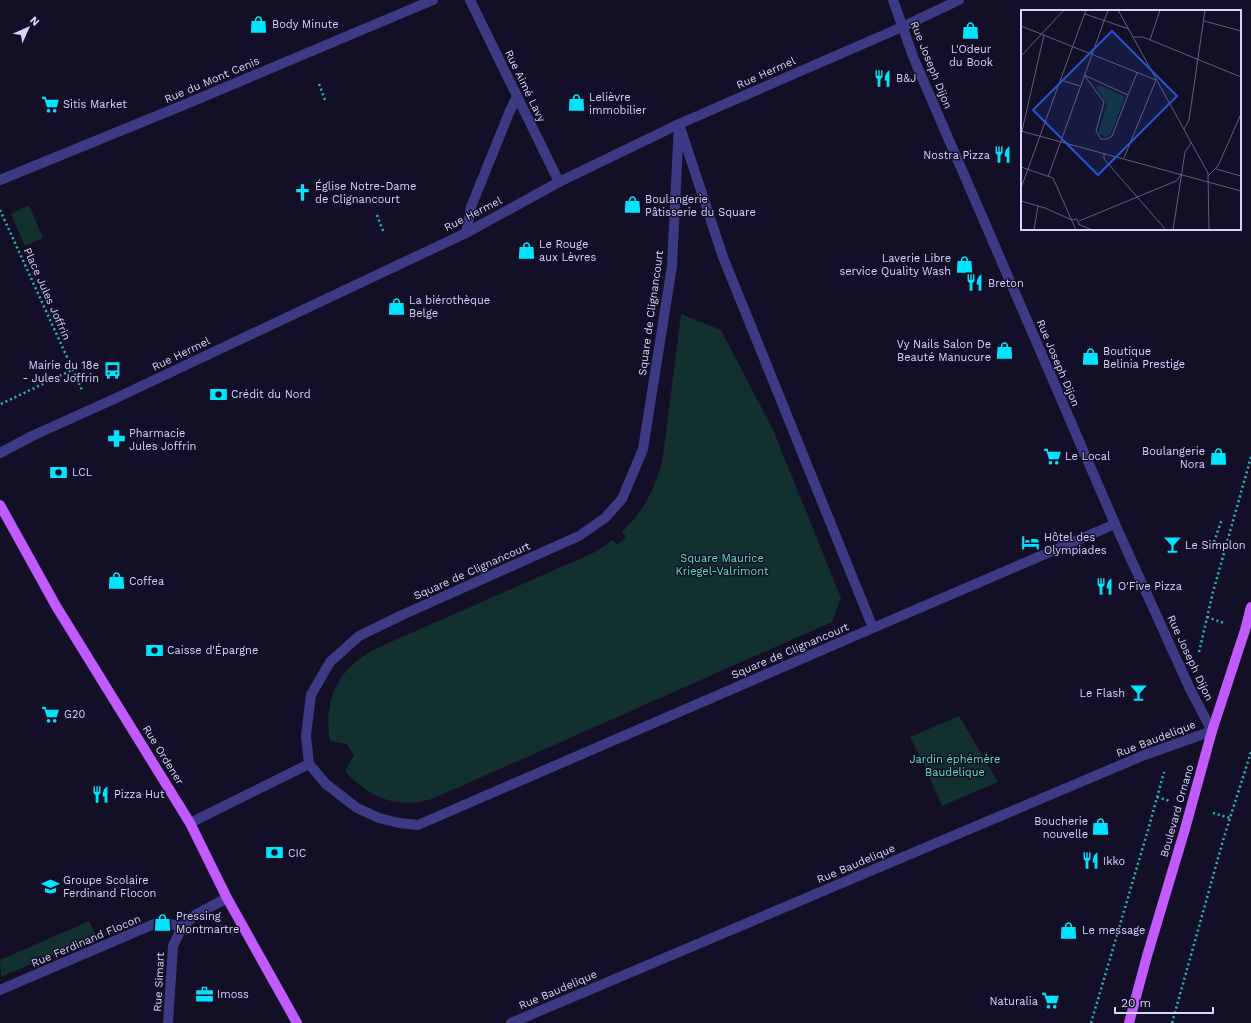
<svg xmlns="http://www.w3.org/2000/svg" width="1251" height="1023" viewBox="0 0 1251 1023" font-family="'Work Sans',sans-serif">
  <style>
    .green { fill: #12302f }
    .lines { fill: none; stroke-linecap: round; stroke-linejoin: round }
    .path { stroke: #2fb8b0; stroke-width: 2.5; stroke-dasharray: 2 3; stroke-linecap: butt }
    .minor { stroke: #3d3a85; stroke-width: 10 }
    .major { stroke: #c25bff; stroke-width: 10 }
    .labels { text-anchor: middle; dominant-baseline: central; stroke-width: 3; stroke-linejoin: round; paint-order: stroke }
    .poi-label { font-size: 11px; fill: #d9d4ff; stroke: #130f26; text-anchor: start }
    .street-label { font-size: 11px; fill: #d9d4ff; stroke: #130f26 }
    .park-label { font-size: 11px; fill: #5fe0c0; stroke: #130f26 }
    .inset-road { fill: none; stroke: #625e7d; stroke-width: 1 }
    .view { fill: #2655da; fill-opacity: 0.15; stroke: #2655da; stroke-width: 2 }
    .inset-edge { fill: none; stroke: #d9d4ff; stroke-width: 2 }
  </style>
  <rect width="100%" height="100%" fill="#130f26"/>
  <g class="green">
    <path d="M29,205L43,238L25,246L11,214Z"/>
    <path d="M681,314L721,330L774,432L841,598L832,622L432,799C396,809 369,798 345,771L354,755L347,744L330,741C323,699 338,668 377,648L593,553L613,540L617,545L626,538L622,532L636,517L646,502L653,488L662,464Z"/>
    <path d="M959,716L998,782L942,806L923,763L910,737Z"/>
    <path d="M89,921L96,936L1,977L0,960Z"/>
  </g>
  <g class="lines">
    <g class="path">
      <path d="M319,84L325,100"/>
      <path d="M0,210L82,390"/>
      <path d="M377,215L383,231"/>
      <path d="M1,404L72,370"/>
      <path d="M1214,542L1222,519"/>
      <path d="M1207,617L1224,623"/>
      <path d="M1199,652L1213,592L1251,457"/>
      <path d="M1157,797L1170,801"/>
      <path d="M1213,813L1230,818"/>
      <path d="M1091,1023L1150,823L1164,772"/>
      <path d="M1172,1023L1224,837L1251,752"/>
    </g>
    <g class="minor">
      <path d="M470,0L559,182"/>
      <path d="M679,124L723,257L873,628L418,825L399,823L379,818L357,808L326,784L309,764L306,736L311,695L330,662L359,636L400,616L579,536L605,518L622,499L643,449L672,266Z"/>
      <path d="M0,180L186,104L433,0"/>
      <path d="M466,233L471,207L509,113L517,96"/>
      <path d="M0,453L34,435L114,399L466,233L559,182L679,124L902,27L959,0"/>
      <path d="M873,628L1115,524"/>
      <path d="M190,823L309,764"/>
      <path d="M0,990L154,924L163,922L182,927"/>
      <path d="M168,1023L173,946L182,927L195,915L227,898"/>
      <path d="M511,1023L1142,756L1212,731L1190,689L1115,524L914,59L893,0"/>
    </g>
    <g class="major">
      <path d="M0,505L56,606L190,823L227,898L297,1023"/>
      <path d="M1129,1023L1147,956L1185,829L1212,731L1245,630L1251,607"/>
    </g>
  </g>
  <defs>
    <symbol id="shop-bare" viewBox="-9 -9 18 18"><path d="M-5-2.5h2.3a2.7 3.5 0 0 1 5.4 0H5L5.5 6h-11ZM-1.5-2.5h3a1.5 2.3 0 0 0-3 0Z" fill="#00e5ff" stroke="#130f26" stroke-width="2.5" paint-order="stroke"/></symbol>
    <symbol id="restaurant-bare" viewBox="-9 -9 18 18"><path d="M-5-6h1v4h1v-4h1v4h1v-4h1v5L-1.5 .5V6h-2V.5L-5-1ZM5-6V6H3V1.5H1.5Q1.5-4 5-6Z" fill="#00e5ff" stroke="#130f26" stroke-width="2.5" paint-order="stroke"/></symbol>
    <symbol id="supermarket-bare" viewBox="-9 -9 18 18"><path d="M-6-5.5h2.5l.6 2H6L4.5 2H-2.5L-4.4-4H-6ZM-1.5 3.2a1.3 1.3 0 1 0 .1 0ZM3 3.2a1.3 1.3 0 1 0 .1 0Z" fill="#00e5ff" stroke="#130f26" stroke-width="2.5" paint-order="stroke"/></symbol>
    <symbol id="church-bare" viewBox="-9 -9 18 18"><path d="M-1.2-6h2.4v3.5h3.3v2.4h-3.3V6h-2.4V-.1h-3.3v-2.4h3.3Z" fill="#00e5ff" stroke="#130f26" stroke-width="2.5" paint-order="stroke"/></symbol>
    <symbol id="bus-bare" viewBox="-9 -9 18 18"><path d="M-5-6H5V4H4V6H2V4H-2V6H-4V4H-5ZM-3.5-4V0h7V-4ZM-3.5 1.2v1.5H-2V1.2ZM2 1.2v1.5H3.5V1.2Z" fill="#00e5ff" stroke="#130f26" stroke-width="2.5" paint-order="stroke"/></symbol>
    <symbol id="bank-bare" viewBox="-9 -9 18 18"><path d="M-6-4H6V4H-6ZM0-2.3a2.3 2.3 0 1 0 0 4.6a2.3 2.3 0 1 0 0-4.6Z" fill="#00e5ff" stroke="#130f26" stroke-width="2.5" paint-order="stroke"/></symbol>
    <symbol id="pharmacy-bare" viewBox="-9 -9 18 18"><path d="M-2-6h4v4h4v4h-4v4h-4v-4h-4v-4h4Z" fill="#00e5ff" stroke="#130f26" stroke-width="2.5" paint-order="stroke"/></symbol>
    <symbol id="hotel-bare" viewBox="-9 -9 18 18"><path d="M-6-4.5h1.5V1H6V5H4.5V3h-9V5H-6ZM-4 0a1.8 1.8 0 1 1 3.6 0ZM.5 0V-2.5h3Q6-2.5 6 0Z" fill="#00e5ff" stroke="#130f26" stroke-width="2.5" paint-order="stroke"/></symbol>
    <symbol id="bar-bare" viewBox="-9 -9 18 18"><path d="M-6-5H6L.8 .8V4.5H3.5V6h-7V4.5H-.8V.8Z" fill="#00e5ff" stroke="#130f26" stroke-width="2.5" paint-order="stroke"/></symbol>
    <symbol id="school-bare" viewBox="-9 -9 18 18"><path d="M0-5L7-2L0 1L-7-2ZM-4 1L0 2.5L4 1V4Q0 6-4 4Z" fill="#00e5ff" stroke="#130f26" stroke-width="2.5" paint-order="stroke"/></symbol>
    <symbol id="office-bare" viewBox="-9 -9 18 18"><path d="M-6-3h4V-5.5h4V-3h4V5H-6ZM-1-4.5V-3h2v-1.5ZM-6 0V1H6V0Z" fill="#00e5ff" stroke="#130f26" stroke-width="2.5" paint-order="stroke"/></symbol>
  </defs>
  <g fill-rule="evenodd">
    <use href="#shop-bare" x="246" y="12" width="25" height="25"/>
    <use href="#shop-bare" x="958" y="18" width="25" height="25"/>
    <use href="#restaurant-bare" x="870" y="66" width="25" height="25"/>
    <use href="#shop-bare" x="564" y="90" width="25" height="25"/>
    <use href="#supermarket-bare" x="38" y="92" width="25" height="25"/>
    <use href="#restaurant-bare" x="990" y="142" width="25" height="25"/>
    <use href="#church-bare" x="290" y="180" width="25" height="25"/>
    <use href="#shop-bare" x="620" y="192" width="25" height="25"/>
    <use href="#shop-bare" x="514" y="238" width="25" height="25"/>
    <use href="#shop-bare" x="952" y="252" width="25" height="25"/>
    <use href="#restaurant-bare" x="962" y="270" width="25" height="25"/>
    <use href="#shop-bare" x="384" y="294" width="25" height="25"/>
    <use href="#shop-bare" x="992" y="338" width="25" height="25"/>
    <use href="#shop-bare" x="1078" y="344" width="25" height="25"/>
    <use href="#bus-bare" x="100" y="358" width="25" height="25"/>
    <use href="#bank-bare" x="206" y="382" width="25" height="25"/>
    <use href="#pharmacy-bare" x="104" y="426" width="25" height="25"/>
    <use href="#supermarket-bare" x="1040" y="444" width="25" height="25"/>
    <use href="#shop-bare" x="1206" y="444" width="25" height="25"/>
    <use href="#bank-bare" x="46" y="460" width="25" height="25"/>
    <use href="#hotel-bare" x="1018" y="530" width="25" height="25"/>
    <use href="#bar-bare" x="1160" y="532" width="25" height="25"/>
    <use href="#shop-bare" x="104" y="568" width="25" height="25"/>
    <use href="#restaurant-bare" x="1092" y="574" width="25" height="25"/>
    <use href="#bank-bare" x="142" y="638" width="25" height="25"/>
    <use href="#bar-bare" x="1126" y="680" width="25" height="25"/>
    <use href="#supermarket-bare" x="38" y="702" width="25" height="25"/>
    <use href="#restaurant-bare" x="88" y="782" width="25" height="25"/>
    <use href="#shop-bare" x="1088" y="814" width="25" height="25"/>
    <use href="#bank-bare" x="262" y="840" width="25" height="25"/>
    <use href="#restaurant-bare" x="1078" y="848" width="25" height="25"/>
    <use href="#school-bare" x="38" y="874" width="25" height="25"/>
    <use href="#shop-bare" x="150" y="910" width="25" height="25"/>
    <use href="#shop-bare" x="1056" y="918" width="25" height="25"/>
    <use href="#office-bare" x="192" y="982" width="25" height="25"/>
    <use href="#supermarket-bare" x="1038" y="988" width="25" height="25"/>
  </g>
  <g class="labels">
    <g class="poi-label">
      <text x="272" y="24">Body Minute</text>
      <text x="971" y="49" text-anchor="middle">L'Odeur<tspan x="971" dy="13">du Book</tspan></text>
      <text x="896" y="78">B&amp;J</text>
      <text x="589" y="97">Lelièvre<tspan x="589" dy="13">immobilier</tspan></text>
      <text x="63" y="104">Sitis Market</text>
      <text x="990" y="155" text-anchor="end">Nostra Pizza</text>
      <text x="315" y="186">Église Notre-Dame<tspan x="315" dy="13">de Clignancourt</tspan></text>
      <text x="645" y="199">Boulangerie<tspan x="645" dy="13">Pâtisserie du Square</tspan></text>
      <text x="539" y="244">Le Rouge<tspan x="539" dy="13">aux Lèvres</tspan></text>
      <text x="951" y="258" text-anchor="end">Laverie Libre<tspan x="951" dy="13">service Quality Wash</tspan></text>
      <text x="988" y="283">Breton</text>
      <text x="409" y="300">La biérothèque<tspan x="409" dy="13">Belge</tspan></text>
      <text x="991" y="344" text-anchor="end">Vy Nails Salon De<tspan x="991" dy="13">Beauté Manucure</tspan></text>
      <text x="1103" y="351">Boutique<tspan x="1103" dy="13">Belinia Prestige</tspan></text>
      <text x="99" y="365" text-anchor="end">Mairie du 18e<tspan x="99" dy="13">- Jules Joffrin</tspan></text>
      <text x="231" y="394">Crédit du Nord</text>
      <text x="129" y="433">Pharmacie<tspan x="129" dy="13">Jules Joffrin</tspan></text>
      <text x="1205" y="451" text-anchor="end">Boulangerie<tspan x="1205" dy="13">Nora</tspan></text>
      <text x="1065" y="456">Le Local</text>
      <text x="72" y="472">LCL</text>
      <text x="1044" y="537">Hôtel des<tspan x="1044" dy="13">Olympiades</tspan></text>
      <text x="1185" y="545">Le Simplon</text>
      <text x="129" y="581">Coffea</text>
      <text x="1118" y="586">O'Five Pizza</text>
      <text x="167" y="650">Caisse d'Épargne</text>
      <text x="1125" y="693" text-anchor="end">Le Flash</text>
      <text x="64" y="714">G20</text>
      <text x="114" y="794">Pizza Hut</text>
      <text x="1088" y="821" text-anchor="end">Boucherie<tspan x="1088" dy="13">nouvelle</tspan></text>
      <text x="288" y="853">CIC</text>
      <text x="1103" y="861">Ikko</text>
      <text x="63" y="880">Groupe Scolaire<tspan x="63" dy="13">Ferdinand Flocon</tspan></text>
      <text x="176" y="916">Pressing<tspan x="176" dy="13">Montmartre</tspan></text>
      <text x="1082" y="930">Le message</text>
      <text x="217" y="994">Imoss</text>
      <text x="1038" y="1001" text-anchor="end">Naturalia</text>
    </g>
    <g class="street-label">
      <text transform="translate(931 65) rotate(68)">Rue Joseph Dijon</text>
      <text transform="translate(766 73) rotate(-24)">Rue Hermel</text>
      <text transform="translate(212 80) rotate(-23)">Rue du Mont Cenis</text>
      <text transform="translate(525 86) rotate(64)">Rue Aimé Lavy</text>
      <text transform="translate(473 214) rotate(-27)">Rue Hermel</text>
      <text transform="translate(47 294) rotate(66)">Place Jules Joffrin</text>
      <text transform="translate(651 313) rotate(-82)">Square de Clignancourt</text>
      <text transform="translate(181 354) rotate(-26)">Rue Hermel</text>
      <text transform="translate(1058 363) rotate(67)">Rue Joseph Dijon</text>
      <text transform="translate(472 571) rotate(-24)">Square de Clignancourt</text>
      <text transform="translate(790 651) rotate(-23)">Square de Clignancourt</text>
      <text transform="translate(1190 658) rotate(65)">Rue Joseph Dijon</text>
      <text transform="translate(1156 739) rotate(-21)">Rue Baudelique</text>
      <text transform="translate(163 755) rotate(58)">Rue Ordener</text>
      <text transform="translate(1177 811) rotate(-74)">Boulevard Ornano</text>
      <text transform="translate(856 864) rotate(-23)">Rue Baudelique</text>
      <text transform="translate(86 941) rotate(-23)">Rue Ferdinand Flocon</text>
      <text transform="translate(159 982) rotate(-87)">Rue Simart</text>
      <text transform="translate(558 990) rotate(-23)">Rue Baudelique</text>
    </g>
    <g class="park-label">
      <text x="722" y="558">Square Maurice<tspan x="722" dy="13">Kriegel-Valrimont</tspan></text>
      <text x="955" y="759">Jardin éphémère<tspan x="955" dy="13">Baudelique</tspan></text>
    </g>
  </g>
  <g transform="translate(1021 10)">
    <rect width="220" height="220" fill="#130f26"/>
    <path d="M78,75L104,87L90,123L85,127L77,123L86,95L75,77Z" fill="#12302f"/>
    <path class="inset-road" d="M97,0L187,163L188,220M64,4L108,19M183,11L220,21M0,16L135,70L103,148M112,27H122L220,67M129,30L139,0M0,46L43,0M63,65L107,85L91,126L86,129H80L75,121L83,92ZM40,70L59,76M107,85L116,63M163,119L168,110L184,0M0,121L220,181M1,121L23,25M83,143V149L145,220M0,157L32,168L55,220M195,159L220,166M187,166L197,156L220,104M27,167L87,0M0,178L65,0M0,191L24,198L51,210L56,209L58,214M58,211L155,171L160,165M57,214L71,220M13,220L17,196M152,220L164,142L170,133"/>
    <path class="view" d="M91,21L156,86L77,165L12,100Z"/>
    <rect width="220" height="220" class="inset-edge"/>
  </g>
  <g transform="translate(28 28) rotate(45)" stroke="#130f26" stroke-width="3" paint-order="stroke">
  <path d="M0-3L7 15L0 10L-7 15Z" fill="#d9d4ff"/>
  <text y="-6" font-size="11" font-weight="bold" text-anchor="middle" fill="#d9d4ff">N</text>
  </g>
  <path d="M1115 1007v6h98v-6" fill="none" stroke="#d9d4ff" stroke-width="2"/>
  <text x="1121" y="1007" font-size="12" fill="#d9d4ff" stroke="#130f26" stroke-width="3" paint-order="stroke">20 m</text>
</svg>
